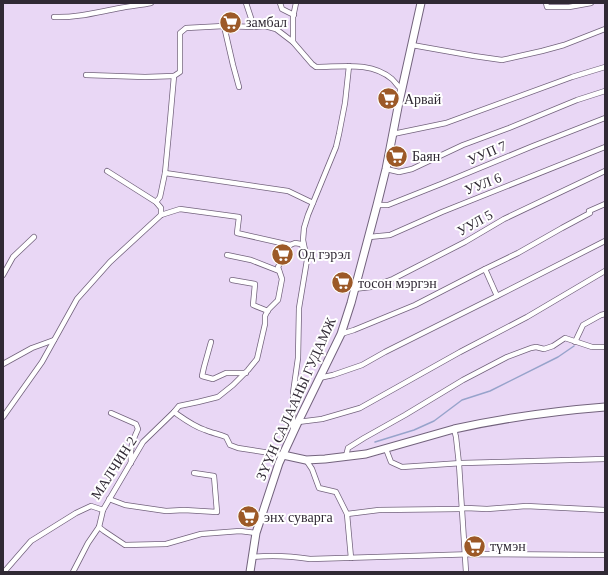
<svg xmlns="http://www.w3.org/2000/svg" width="608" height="575" viewBox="0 0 608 575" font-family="Georgia,serif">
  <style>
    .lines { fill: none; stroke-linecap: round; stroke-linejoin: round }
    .stream { stroke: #97a3cb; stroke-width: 1.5 }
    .street-casing { stroke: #73637d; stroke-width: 6 }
    .secondary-casing { stroke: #73637d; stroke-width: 9 }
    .street { stroke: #fff; stroke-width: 4.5 }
    .secondary { stroke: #fff; stroke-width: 7 }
    .labels { text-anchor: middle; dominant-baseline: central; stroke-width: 4; stroke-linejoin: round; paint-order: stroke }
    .poi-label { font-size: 14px; fill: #302934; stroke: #fff; text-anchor: start }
    .street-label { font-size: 14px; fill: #302934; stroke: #fff }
  </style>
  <rect width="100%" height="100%" fill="#e9d7f5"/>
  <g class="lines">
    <path class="stream" d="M375,442L414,430L434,421L462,400L490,391L558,357L574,346"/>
    <defs>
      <g id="street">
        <path d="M246,3L254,27"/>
        <path d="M280,3L282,9L294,15"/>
        <path d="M296,3L293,17V42L312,64L316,67C341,67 371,61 392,79C395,82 397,85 400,88V92"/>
        <path d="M546,3L547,7H569L591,3"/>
        <path d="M54,17C77,18 98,12 120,8C130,6 141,5 151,3"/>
        <path d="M224,26L233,65L239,87"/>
        <path d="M412,45L474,56L502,60L542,51L564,45L605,29"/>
        <path d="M86,75L145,77L174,76"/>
        <path d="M393,134L446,123L572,77L605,67"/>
        <path d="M386,169L399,172L412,169L463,145L509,128L577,100L605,91"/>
        <path d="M107,171L156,202L161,208V215"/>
        <path d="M165,173L288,191L313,203"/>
        <path d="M156,202L160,197L165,173L170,121L174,76L180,72V33L186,28L224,26L254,27L265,26L276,29L293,42"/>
        <path d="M377,205H388L441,184L533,146L605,118"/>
        <path d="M369,237L390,235L442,212L605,147"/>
        <path d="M227,255L251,260L279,271"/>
        <path d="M485,269L497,296"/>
        <path d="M3,275L13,257L34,237"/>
        <path d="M232,280L255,284L253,305L268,311"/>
        <path d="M354,289L371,287L393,279L465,242L504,219L605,171"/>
        <path d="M341,334L354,330L415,305L485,269L518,253L562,228L590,213L589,211L605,204"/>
        <path d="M211,342L204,367L202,376L213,379L226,373H246"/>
        <path d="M575,342L583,325L601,315L605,314"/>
        <path d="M3,364L32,348L54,340"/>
        <path d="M319,378L333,375L362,365L385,352L497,296L605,241"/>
        <path d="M174,412C184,419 193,426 205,430C212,433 219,434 226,437L230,445L238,448L283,455"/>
        <path d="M111,413L136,424L138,429C132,442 130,448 131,463"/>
        <path d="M3,417L42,362L77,299L110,262L161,215L180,209L239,217L237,233L290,245L295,243L301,244L305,250"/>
        <path d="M298,422L322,419L360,408L460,352L527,317L605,271"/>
        <path d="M454,429L456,437L459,464L466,572"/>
        <path d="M293,430V393L298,358L299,308L307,260L303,240L304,228L308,215L336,147L339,134L345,103L349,66"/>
        <path d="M386,449L391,462L402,467L462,463L605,459"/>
        <path d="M346,456L348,448L364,438L405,415L463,380L507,357L531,348L536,347L544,349L553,346L565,338L592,347H605"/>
        <path d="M306,460L312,469L319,488L336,492L347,514L351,558"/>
        <path d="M109,499L125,505L166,511L184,510L217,512L214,476L194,473"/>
        <path d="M103,510L99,527L104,531L125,545L166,544L201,534L240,531L256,533"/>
        <path d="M347,514L379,510L459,509L466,508L487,509L526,506L605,510"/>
        <path d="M252,557C271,555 291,556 310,559L477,554L605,555"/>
        <path d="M4,572L31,541L76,513L91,506L103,510L143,442L174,412L179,406L198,402L218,397L233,385L248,370L257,359L265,324V316L268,310L278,300L282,279L278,267L290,245"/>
        <path d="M73,572L88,543L99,527"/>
      </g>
      <g id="secondary">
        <path d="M283,455L306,460L325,459L366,454L454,429C504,418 554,411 605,407"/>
        <path d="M250,572L256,533L279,463L298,422L341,334L351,303L377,205L386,169L399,102L421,3"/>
      </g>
    </defs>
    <use href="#street" class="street-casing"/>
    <use href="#secondary" class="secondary-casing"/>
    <use href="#street" class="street"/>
    <use href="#secondary" class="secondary"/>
  </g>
  <defs>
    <symbol id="supermarket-disc" viewBox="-11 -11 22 22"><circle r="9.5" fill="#9c5927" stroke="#fff"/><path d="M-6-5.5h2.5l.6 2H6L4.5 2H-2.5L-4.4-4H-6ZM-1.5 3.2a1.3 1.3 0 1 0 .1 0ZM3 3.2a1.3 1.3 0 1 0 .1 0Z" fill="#fff"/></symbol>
  </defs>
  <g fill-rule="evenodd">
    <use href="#supermarket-disc" x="218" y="10" width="25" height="25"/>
    <use href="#supermarket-disc" x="376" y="86" width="25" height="25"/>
    <use href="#supermarket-disc" x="384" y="144" width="25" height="25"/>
    <use href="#supermarket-disc" x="270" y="242" width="25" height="25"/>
    <use href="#supermarket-disc" x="330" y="270" width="25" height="25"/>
    <use href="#supermarket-disc" x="236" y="504" width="25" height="25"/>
    <use href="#supermarket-disc" x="462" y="534" width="25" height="25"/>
  </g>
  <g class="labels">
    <g class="poi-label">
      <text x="246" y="22">замбал</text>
      <text x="404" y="99">Арвай</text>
      <text x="412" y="156">Баян</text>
      <text x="298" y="254">Од гэрэл</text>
      <text x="358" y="283">тосон мэргэн</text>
      <text x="264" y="517">энх суварга</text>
      <text x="490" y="546">түмэн</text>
    </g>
    <g class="street-label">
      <text transform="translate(487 153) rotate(-23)">УУП 7</text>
      <text transform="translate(483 184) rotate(-21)">УУЛ 6</text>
      <text transform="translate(475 223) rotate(-29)">УУЛ 5</text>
      <text transform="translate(296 399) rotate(-66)">ЗҮҮН САЛААНЫ ГУДАМЖ</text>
      <text transform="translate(114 468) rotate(-57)">МАЛЧИН 2</text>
    </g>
  </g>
  <rect width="608" height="575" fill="none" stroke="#302934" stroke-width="8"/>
</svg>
